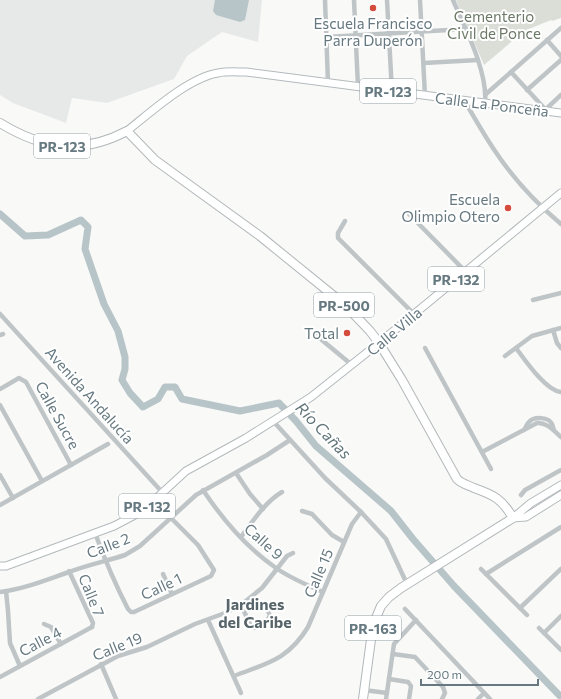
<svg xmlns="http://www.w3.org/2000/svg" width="561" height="699" viewBox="0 0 561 699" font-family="Commissioner,sans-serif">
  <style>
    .built { fill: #e7e9e8 }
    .green { fill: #daded7 }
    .water { fill: #b8c5c8 }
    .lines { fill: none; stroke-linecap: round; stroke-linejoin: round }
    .river { stroke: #b8c5c8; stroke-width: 7 }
    .primary-casing { stroke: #b3b9bc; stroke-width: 9 }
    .highway-casing { stroke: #b3b8bb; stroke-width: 10 }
    .street { stroke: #bfc5c7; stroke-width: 4.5 }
    .primary { stroke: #fff; stroke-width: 7 }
    .highway { stroke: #fff; stroke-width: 8 }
    .poi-dot { fill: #d54b3c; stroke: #fff; stroke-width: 1.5 }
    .labels { text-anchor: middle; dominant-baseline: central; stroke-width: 4; stroke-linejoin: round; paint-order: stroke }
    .shield { fill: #fff; stroke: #94a1a6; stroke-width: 1 }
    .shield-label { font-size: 14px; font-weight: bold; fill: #667980 }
    .park-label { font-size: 15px; fill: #6b7966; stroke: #fff }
    .poi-label { font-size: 15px; fill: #667980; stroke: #fff; text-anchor: end }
    .street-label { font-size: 15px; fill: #667980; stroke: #fff }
    .water-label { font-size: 16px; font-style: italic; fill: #62767a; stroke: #fff }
    .neighbourhood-label { font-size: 16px; font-weight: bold; fill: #58666c; stroke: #fff }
  </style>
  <rect width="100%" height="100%" fill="#f9f9f8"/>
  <path class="built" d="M0,0H262L258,42L222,32L187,56L174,79L107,103L72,98L66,123L13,103L0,95Z"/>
  <path class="green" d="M456,0H561V18L552,21L551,20L524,31L484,65Z"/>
  <path class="water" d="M215,0H249L245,20L240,22L216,15L213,11Z"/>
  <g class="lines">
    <path class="river" d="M0,214L25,236L48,235L81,220L88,227L85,249L104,304L118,331L125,357V369L122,380L130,393L143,407L158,399L165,387H175L182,399L240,411L279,403L296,421L316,446L391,511L413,539L454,586L561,697"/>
    <defs>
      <g id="primary">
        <path d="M127,131C151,112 188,78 218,73C227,71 237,72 246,72L561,113"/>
        <path d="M513,518L531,503L561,485"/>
        <path d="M513,518L526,517L561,495"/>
        <path d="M0,566H6L114,526L133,516L149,505L186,471L246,438L311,397L379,343L561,193"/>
      </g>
      <path id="highway" d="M0,123C42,149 82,155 127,131L155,160L260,236L345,305L370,331L379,343L402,380L457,479C462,484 468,485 474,488C494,495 502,499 513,518L401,588L389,597L381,606L376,618L372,632L363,699"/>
    </defs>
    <use href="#primary" class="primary-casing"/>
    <use href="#highway" class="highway-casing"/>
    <g class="street">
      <path d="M325,0L328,83"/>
      <path d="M354,0L358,87"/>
      <path d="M387,0L392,92"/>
      <path d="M420,0L425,96"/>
      <path d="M453,0C465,28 488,72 485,103"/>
      <path d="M327,37L466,29"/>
      <path d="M547,40L561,56"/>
      <path d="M424,63L478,60"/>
      <path d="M511,72L545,109"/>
      <path d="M527,90L561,60"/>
      <path d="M486,94L561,28"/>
      <path d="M464,100C474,117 484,135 495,151C513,178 536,203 561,224"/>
      <path d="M544,111L561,95"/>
      <path d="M409,214L465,271"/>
      <path d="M345,221L338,233V238L414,314"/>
      <path d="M533,300L561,293"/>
      <path d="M0,314L162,492"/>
      <path d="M553,330L557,343L561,348"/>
      <path d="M0,335L3,334"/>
      <path d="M317,336L352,365"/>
      <path d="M425,348L491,469"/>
      <path d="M516,348C525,360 546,391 561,392"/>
      <path d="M505,356L532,336L561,328"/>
      <path d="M0,389L19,378L26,382L71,465"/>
      <path d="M0,405L42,481"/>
      <path d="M273,421L325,478L361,512L386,539L407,584"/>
      <path d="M524,430C526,428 527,423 529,422C534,416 549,417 552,424C553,426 553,428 554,430"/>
      <path d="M482,452L537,423C547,422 554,431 561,437"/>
      <path d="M236,473L250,494L263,509"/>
      <path d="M0,475L13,498"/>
      <path d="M203,490C223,520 247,548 276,568C290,578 307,585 323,592"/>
      <path d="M521,495L525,490L561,470"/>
      <path d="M0,505L108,444"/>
      <path d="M302,511L312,514L332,535L344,542"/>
      <path d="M95,533C105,560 115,584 128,609L131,612H134L211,576L214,570L198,545L171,518"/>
      <path d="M241,537C253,521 265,502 282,492"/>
      <path d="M481,569L527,615"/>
      <path d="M69,571L93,623L92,627"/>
      <path d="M163,574L172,594"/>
      <path d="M486,574L561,527"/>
      <path d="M6,591L8,611L10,643L20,666"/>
      <path d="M0,592C24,589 46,580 69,572C87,565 107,561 125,555L140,546L196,495L267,455L290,440"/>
      <path d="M241,605L251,626L255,628L267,620L270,616L268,611L252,597"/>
      <path d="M520,608L561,569"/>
      <path d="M405,609L490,699"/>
      <path d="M208,620L241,693"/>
      <path d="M44,624L51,627L61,644"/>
      <path d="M539,628L561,650"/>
      <path d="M544,633L561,616"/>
      <path d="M393,654L415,657L443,687L445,693L442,699"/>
      <path d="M101,664L116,699"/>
      <path d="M234,676C267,663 288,660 308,627L352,524L361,512"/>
      <path d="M0,677L92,627"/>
      <path d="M389,679L408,682L411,686L409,699"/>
      <path d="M364,690L387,693"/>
      <path d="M38,699L118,656L147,647L195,624L225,613L241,605L262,588L287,556L293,553"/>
      <path d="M386,699L394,644L416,620"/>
      <path d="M478,699L484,693"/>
    </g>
    <use href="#primary" class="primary"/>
    <use href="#highway" class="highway"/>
  </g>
  <g class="poi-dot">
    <circle cx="373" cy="8" r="4"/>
    <circle cx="508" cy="208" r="4"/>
    <circle cx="347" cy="333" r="4"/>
  </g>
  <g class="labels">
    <g class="shield">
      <rect x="360" y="79" width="56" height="24" rx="3"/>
      <rect x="34" y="134" width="56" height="24" rx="3"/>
      <rect x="428" y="267" width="56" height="24" rx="3"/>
      <rect x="314" y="293" width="60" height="24" rx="3"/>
      <rect x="119" y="494" width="56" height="24" rx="3"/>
      <rect x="345" y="616" width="56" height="24" rx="3"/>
    </g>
    <g class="shield-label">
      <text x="388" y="91">PR-123</text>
      <text x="62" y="146">PR-123</text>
      <text x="456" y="279">PR-132</text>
      <text x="344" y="305">PR-500</text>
      <text x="147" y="506">PR-132</text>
      <text x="373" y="628">PR-163</text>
    </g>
    <g class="park-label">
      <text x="494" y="16">Cementerio<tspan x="494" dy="17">Civil de Ponce</tspan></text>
    </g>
    <g class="poi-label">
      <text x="373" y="23" text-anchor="middle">Escuela Francisco<tspan x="373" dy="17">Parra Duperón</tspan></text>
      <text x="500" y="199">Escuela<tspan x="500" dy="17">Olimpio Otero</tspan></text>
      <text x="339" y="333">Total</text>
    </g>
    <g class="street-label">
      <text transform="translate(492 104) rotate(7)">Calle La Ponceña</text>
      <text transform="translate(394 331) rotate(-40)">Calle Villa</text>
      <text transform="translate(90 395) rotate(48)">Avenida Andalucía</text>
      <text transform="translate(58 415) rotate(61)">Calle Sucre</text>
      <text transform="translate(264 541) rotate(42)">Calle 9</text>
      <text transform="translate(108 545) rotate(-21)">Calle 2</text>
      <text transform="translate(318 573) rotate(-67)">Calle 15</text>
      <text transform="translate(161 586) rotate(-25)">Calle 1</text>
      <text transform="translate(92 595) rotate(68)">Calle 7</text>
      <text transform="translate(40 641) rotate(-28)">Calle 4</text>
      <text transform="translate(117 646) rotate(-22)">Calle 19</text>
    </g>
    <g class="water-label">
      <text transform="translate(324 430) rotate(46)">Río Cañas</text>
    </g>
    <g class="neighbourhood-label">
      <text x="255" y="603">Jardines<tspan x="255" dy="18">del Caribe</tspan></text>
    </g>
  </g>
  <path d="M421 679v6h117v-6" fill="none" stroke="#667980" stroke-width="2"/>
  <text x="427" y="679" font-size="12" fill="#667980" stroke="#ffffff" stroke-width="3" paint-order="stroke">200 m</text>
</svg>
